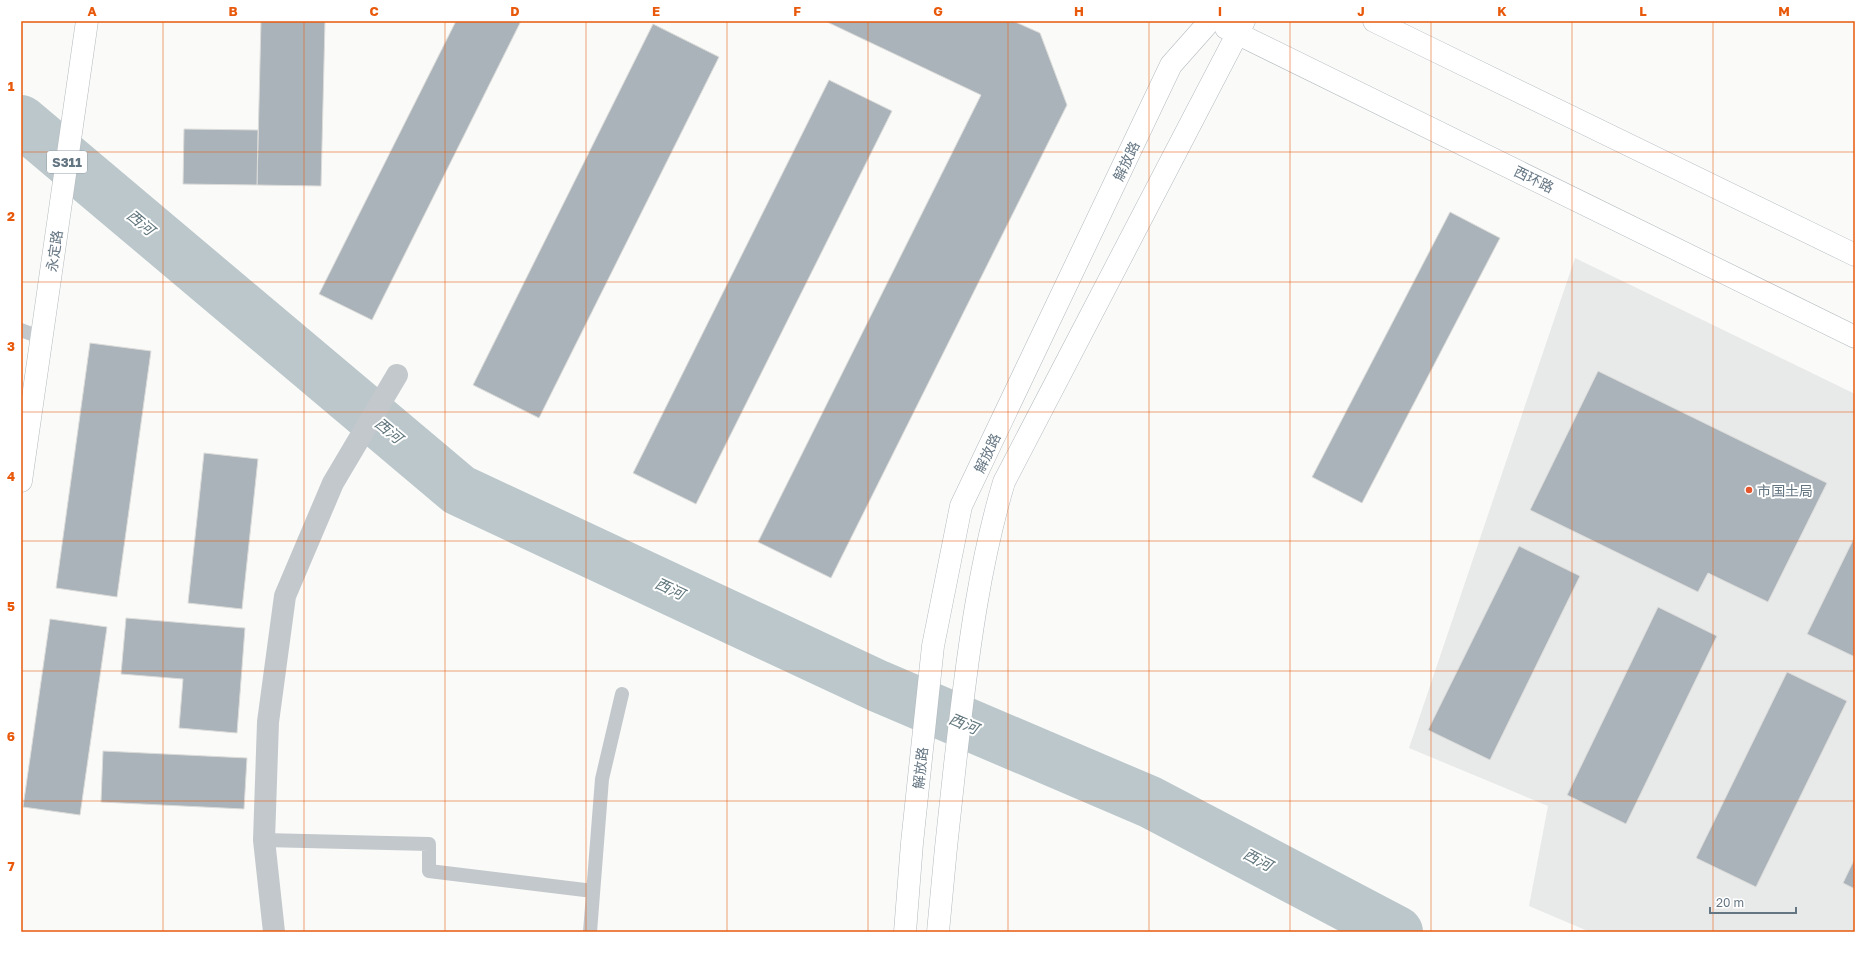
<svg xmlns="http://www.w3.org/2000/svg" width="1876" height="953" viewBox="0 0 1876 953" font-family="'Golos Text','Noto Sans SC',sans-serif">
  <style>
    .built { fill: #e8e9e9 }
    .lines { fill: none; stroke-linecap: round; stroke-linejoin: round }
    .river { stroke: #bbc7cb; stroke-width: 52 }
    .building { fill: #aab3b9; stroke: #dcdcda }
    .secondary-casing { stroke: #b3babf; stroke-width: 23 }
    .primary-casing { stroke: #b5babe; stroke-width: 23 }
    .lane { stroke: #c3c8cc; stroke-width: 14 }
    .street { stroke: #c3c8cc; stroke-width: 22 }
    .secondary { stroke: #fff; stroke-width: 22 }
    .primary { stroke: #fff; stroke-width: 22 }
    .grid { fill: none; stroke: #e8590c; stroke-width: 1; stroke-opacity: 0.55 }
    .poi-dot { fill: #e4572e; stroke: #fff; stroke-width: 1.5 }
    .labels { text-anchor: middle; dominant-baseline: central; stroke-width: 4; stroke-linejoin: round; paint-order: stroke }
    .shield { fill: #fff; stroke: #939fa8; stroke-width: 1 }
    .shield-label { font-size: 13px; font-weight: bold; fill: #657683 }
    .street-label { font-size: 14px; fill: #657683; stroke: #fff }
    .poi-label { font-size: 14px; fill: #657683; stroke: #fff; text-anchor: start }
    .water-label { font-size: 15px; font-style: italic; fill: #60757c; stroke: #fff }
    .neatline { fill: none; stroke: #e8590c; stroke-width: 1.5 }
    .grid-label { font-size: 13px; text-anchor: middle; font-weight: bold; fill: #e8590c }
  </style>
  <rect width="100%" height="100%" fill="#fafaf8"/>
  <path class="built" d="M1575,258L1855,394V932H1590L1529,906L1548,806L1409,748Z"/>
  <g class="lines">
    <path class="river" d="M21,121L459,490L878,686L1150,802L1397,932"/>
  </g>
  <g class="building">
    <path d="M261,21H325L321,186L257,185Z"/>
    <path d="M456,21H521L372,320L319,294Z"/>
    <path d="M825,21H1013L1040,33L1067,105L831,578L758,542L981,95Z"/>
    <path d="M653,24L719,57L539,418L473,385Z"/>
    <path d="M829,80L892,111L696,504L633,473Z"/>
    <path d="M184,129L258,130L257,185L183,184Z"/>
    <path d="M1450,212L1500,238L1362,503L1312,477Z"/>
    <path d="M90,343L151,351L117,597L56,588Z"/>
    <path d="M1598,371L1827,483L1768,602L1708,573L1698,592L1530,510Z"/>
    <path d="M204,453L258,459L242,609L188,603Z"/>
    <path d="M1855,536V657L1807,634Z"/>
    <path d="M1519,546L1580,576L1490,760L1428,730Z"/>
    <path d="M1658,607L1717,636L1626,824L1567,795Z"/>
    <path d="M126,618L245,628L237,733L179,728L183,679L121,674Z"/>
    <path d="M50,619L107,627L80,815L23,807Z"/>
    <path d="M1787,672L1847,701L1756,887L1696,858Z"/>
    <path d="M103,751L247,758L244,809L101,802Z"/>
    <path d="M1855,858V889L1843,883Z"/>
  </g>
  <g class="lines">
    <defs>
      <g id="secondary">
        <path d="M1374,21L1855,255"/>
        <path d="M1226,28L1855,337"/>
        <path d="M905,932L912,843L933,646L961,506L1171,65L1210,21"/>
        <path d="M938,932C944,864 951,797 959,730C969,646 980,562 1004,482L1244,21"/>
      </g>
      <path id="primary" d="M21,481L87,21"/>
    </defs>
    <use href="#secondary" class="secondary-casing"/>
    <use href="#primary" class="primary-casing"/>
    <g class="lane">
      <path d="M21,330L42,338"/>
      <path d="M264,840L429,844V871L593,891"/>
      <path d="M590,932L602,779L622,694"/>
    </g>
    <path class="street" d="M274,932L264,840L268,722L285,596L333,483L397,375"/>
    <use href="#secondary" class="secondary"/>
    <use href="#primary" class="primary"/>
  </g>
  <path class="grid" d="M163,21V932M304,21V932M445,21V932M586,21V932M727,21V932M868,21V932M1008,21V932M1149,21V932M1290,21V932M1431,21V932M1572,21V932M1713,21V932M21,152H1855M21,282H1855M21,412H1855M21,541H1855M21,671H1855M21,801H1855"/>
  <circle class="poi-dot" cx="1749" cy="490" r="4"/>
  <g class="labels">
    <rect class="shield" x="47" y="151" width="40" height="22" rx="3"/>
    <g class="shield-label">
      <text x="67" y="162">S311</text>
    </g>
    <g class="street-label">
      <text transform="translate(1126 161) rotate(-65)">解放路</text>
      <text transform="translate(1534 179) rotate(26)">西环路</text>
      <text transform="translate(54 251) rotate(-82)">永定路</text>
      <text transform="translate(987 453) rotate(-65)">解放路</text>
      <text transform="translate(920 768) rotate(-84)">解放路</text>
    </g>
    <g class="poi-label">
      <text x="1757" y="490">市国土局</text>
    </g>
    <g class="water-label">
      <text transform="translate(141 222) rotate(40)">西河</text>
      <text transform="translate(389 430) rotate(40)">西河</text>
      <text transform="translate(670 588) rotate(25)">西河</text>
      <text transform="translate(964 723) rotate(23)">西河</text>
      <text transform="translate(1258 859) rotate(28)">西河</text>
    </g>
  </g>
  <rect width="1876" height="953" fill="none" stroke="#ffffff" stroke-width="44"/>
  <path d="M1710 907v6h86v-6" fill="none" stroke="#657683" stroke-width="2"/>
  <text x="1716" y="907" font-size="12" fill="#657683" stroke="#ffffff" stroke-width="3" paint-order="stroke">20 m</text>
  <rect x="22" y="22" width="1832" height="909" class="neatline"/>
  <g class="grid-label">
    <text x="92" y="16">A</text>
    <text x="233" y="16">B</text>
    <text x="374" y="16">C</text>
    <text x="515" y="16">D</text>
    <text x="656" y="16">E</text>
    <text x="797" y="16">F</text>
    <text x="938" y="16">G</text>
    <text x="1079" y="16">H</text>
    <text x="1220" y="16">I</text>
    <text x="1361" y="16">J</text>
    <text x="1502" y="16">K</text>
    <text x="1643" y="16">L</text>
    <text x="1784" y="16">M</text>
    <text x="11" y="91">1</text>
    <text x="11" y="221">2</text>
    <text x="11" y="351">3</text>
    <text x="11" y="481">4</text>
    <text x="11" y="611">5</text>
    <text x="11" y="741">6</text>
    <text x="11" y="871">7</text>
  </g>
</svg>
